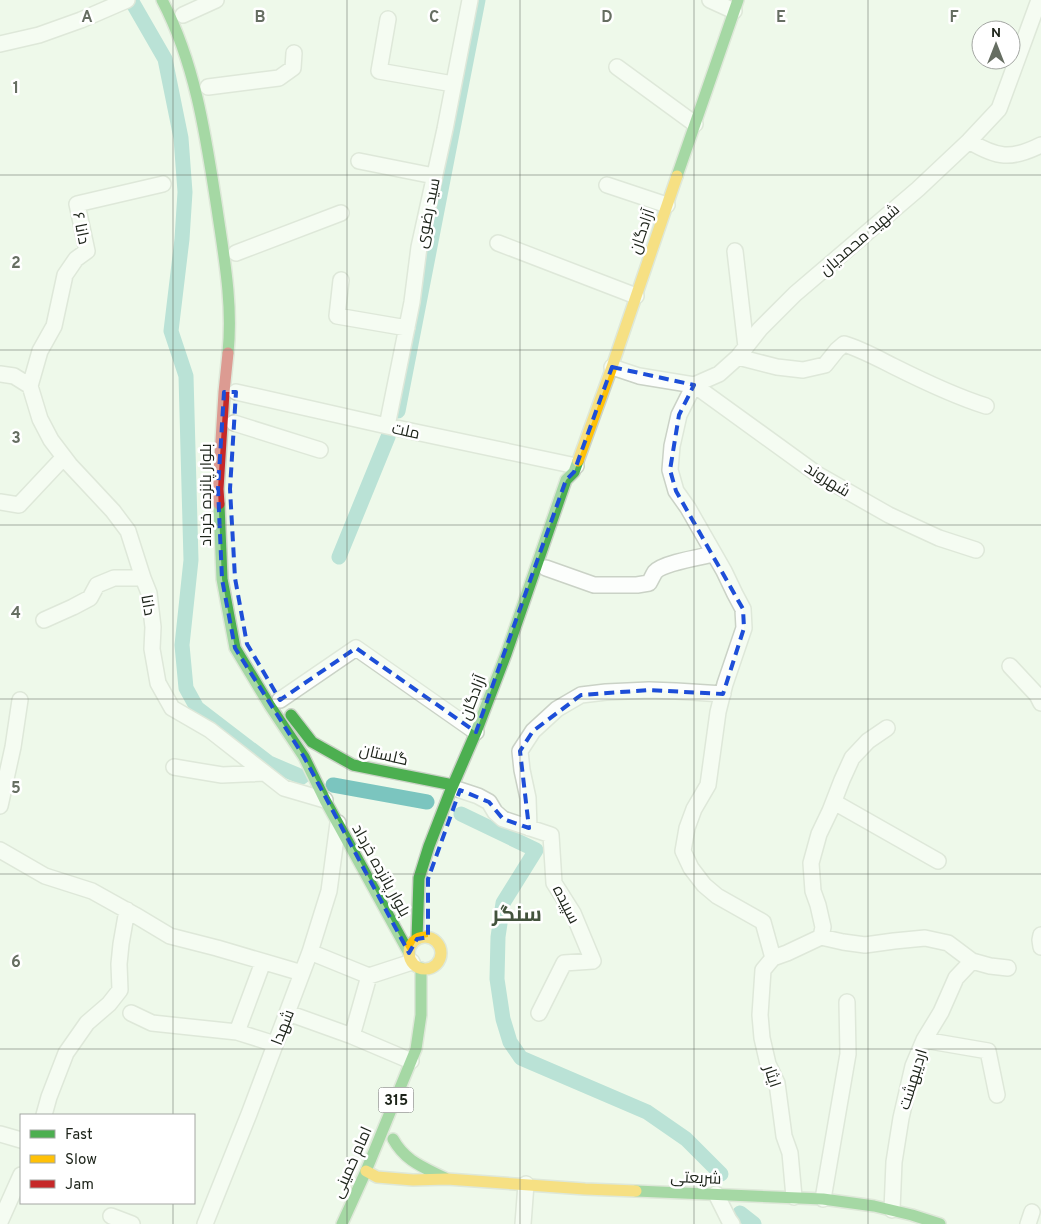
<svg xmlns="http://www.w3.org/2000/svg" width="1041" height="1224" viewBox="0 0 1041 1224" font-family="Overpass,Cairo,sans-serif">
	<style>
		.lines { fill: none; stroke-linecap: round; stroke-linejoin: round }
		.canal { stroke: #7bc5bf; stroke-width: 15 }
		.street-casing { stroke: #cad2c6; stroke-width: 18 }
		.fast-casing { stroke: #cad2c6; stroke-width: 14 }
		.slow-casing { stroke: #cad2c6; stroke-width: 14 }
		.jam-casing { stroke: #cad2c6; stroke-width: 14 }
		.street { stroke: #fcfefc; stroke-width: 15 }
		.fast { stroke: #4caf50; stroke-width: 11 }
		.slow { stroke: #ffc107; stroke-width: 11 }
		.jam { stroke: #c62828; stroke-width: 11 }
		.marked { fill: none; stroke: #1d4ed8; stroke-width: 4; stroke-dasharray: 10 6; stroke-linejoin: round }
		.grid { fill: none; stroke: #666e62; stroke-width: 1; stroke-opacity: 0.55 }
		.labels { text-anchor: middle; stroke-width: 5; stroke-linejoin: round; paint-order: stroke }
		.shield { fill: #fff; stroke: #60655e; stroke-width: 1 }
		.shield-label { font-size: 15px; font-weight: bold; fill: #1c2319 }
		.street-label { font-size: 16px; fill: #1c2319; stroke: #fff }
		.district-label { font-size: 21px; font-weight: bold; fill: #43533d; stroke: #fff }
		.grid-label { font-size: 16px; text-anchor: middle; font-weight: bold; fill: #666e62; stroke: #fff; stroke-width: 5; stroke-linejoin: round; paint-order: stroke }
	</style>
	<rect width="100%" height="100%" fill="#eef9ea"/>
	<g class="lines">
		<!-- canal -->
		<path class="canal" d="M131 0 165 59 181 138 185 192 182 239 171 331 186 376 191 560 182 645 186 688 197 708 269 763 302 777
			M398 411 478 0
			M339 557 388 437
			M333 785 427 802
			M461 814 536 850 503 903 498 937 497 979 503 1019 510 1042 521 1058 647 1112 686 1139 721 1174
			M740 1213 754 1224"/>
		<!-- street casing -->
		<g class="street-casing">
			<path id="street" d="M710 0 734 11
				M183 15 216 0
				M388 19 379 71 453 84
				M0 44 39 35 81 20 127 0
				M617 67 695 124
				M208 87 279 78 293 68 294 53
				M969 141C997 158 1011 160 1041 145
				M359 161 434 176
				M607 185 667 205
				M498 243 636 296
				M735 251 746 347
				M236 253 341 213
				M341 280 337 316 407 328
				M738 357 777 367 803 370 825 365 837 350 844 344C861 349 877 358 893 366 923 381 954 396 986 406
				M612 367 639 376 694 385 719 374 738 357 760 329 795 294 918 189 969 141 999 109 1039 0
				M0 374 14 376 30 386 40 419 51 440 70 465 113 511 128 531 143 578 149 593 153 627 152 649 158 683 172 708 210 730 284 788 325 800
				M30 386 40 351 54 326 65 275 76 259 87 251 77 204 163 184
				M236 392 387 426 576 466
				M234 423 320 450
				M387 426 412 302 419 247 445 129 470 0
				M0 502 19 505 64 457
				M546 568 594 585H637L649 583C651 580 653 575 655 572 663 563 701 557 714 554
				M44 620 73 607 90 598 97 585 114 578H143
				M1010 666 1037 695 1041 703
				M280 700 356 648 476 732
				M174 767 222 775 265 773
				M460 790 478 796 489 802 495 812 503 819 551 835 554 883 573 913 593 961 564 963 539 1013
				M834 802 938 861
				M0 806 13 747 20 700
				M529 828 528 798 522 770 520 751 533 731 557 709 581 695 606 692 649 690 676 691 723 694
				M0 850 45 876 92 891 135 915 170 936 217 948 302 973
				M1041 935 1040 940 1041 947
				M821 937 843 942 865 945 894 941 925 938 948 943 972 961 990 966 1008 968
				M310 952 369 976
				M773 958 763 922 717 896 704 885 691 868 683 851 687 828 694 809 708 785 718 712 725 684 744 628 743 609 735 594 724 571 688 508 676 491 670 470 672 446 679 415 694 385 817 474 889 515 939 538 976 550
				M773 958 787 953 821 937 823 927 818 905 813 891 811 863 819 834 830 811 842 780 852 758 868 741 887 728
				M773 958 763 970 760 1015 762 1038 768 1064 777 1083 784 1136 790 1153 794 1197
				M131 1013 152 1023 237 1032 275 1044
				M288 1013 352 1036 411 1061
				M237 1032 263 962
				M352 1036 369 976 412 962
				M924 1040 988 1051 997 1095
				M44 1115 49 1097 66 1053 87 1023 109 1004 120 990 119 964 121 944 127 910
				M0 1134 21 1140
				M716 1194 729 1220 732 1224
				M823 1199 848 1054 847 1002
				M892 1210 894 1162 901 1118 913 1066 924 1040 941 1012 956 978 972 961
				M111 1216 132 1224
				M0 1222 21 1175
				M205 1224 249 1114 310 952 329 891 338 823
				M523 1224 526 1184
				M1028 1224 1032 1212"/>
		</g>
		<!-- fast casing -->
		<g class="fast-casing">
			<path id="fast" d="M162 0C196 65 206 138 217 209 224 257 233 304 228 353
				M677 176 738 0
				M219 504 222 579 235 648 270 706 304 757 325 800 409 953
				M291 715 312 742 353 765 453 785
				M417 939 419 878 429 846 450 792 476 732 506 654 566 480 574 472 578 461
				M393 1139C405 1161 423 1167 445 1178
				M636 1191 823 1199 874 1206 912 1215 940 1224
				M342 1224 366 1171 416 1049 421 1015V968"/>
		</g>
		<!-- slow casing -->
		<g class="slow-casing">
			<path id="slow" d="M578 461 612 367 677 176
				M409 953a16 16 0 1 1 32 0a16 16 0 1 1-32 0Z
				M366 1171 377 1177 413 1180 447 1179 585 1189 636 1191"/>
		</g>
		<!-- jam casing -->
		<g class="jam-casing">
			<path id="jam" d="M219 504 218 489 224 392 228 353"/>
		</g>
		<!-- street -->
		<use href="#street" class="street"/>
		<!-- fast -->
		<use href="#fast" class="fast"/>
		<!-- slow -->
		<use href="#slow" class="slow"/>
		<!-- jam -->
		<use href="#jam" class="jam"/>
	</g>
	<!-- marked area -->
	<path d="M0 0H1041V1224H0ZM612 367 694 385 679 415 670 470 676 491 743 609 744 628 723 694 649 690 581 695 533 731 520 751 529 828 503 819 489 802 460 790 428 879V937L417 939 409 953 304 757 235 648 222 579 218 489 224 392H236L230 489 235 578 247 644 280 700 356 648 476 732 566 480 574 472Z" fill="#eef9ea" fill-opacity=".55" fill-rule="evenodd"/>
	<path class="marked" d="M612 367 694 385 679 415 670 470 676 491 743 609 744 628 723 694 649 690 581 695 533 731 520 751 529 828 503 819 489 802 460 790 428 879V937L417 939 409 953 304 757 235 648 222 579 218 489 224 392H236L230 489 235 578 247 644 280 700 356 648 476 732 566 480 574 472Z"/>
	<!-- grid -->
	<path class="grid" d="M173 0V1115M347 0V1224M520 0V1224M694 0V1224M868 0V1224M0 175H1041M0 350H1041M0 525H1041M0 699H1041M0 874H1041M0 1049H1041M173 1203V1224"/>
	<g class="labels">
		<!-- shield labels -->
		<rect class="shield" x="378.5" y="1087.5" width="35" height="25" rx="4"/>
		<g class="shield-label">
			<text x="396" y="1105">315</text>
		</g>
		<!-- street labels -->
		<g class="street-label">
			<text transform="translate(427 213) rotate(-79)" y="6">سید رضوی</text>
			<text transform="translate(82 228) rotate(79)" y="6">دانا ۶</text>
			<text transform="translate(641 231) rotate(-71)" y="6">آزادگان</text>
			<text transform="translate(859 239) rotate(-41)" y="6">شهید محمدیان</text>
			<text transform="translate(406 430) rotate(12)" y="6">ملت</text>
			<text transform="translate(828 479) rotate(32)" y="6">شهروند</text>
			<text transform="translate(205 495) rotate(-90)" y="6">بلوار پانزده خرداد</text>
			<text transform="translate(149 605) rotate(80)" y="6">دانا</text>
			<text transform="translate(472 697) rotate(-69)" y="6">آزادگان</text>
			<text transform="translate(384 754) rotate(13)" y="6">گلستان</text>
			<text transform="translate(382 870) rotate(61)" y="6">بلوار پانزده خرداد</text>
			<text transform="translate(567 904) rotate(63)" y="6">سپیده</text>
			<text transform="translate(282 1027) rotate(-69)" y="6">شهدا</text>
			<text transform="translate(773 1076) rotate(72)" y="6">ایثار</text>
			<text transform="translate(912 1079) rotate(-73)" y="6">اردیبهشت</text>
			<text transform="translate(351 1162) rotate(-66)" y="6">امام خمینی</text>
			<text transform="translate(696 1177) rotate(2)" y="6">شریعتی</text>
		</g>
		<!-- district labels -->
		<g class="district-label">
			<text x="517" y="921">سنگر</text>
		</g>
	</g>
	<g class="grid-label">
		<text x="87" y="22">A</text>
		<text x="260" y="22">B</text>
		<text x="434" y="22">C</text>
		<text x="607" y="22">D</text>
		<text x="781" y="22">E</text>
		<text x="954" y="22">F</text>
		<text x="16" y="93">1</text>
		<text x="16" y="268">2</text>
		<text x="16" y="443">3</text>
		<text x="16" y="618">4</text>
		<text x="16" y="793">5</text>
		<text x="16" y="967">6</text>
	</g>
	<!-- legend -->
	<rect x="20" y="1114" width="175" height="90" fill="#ffffff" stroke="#a4a7a3"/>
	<rect x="30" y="1130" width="25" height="8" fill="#4caf50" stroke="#a4a7a3"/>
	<text x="65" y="1139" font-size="15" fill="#1c2319">Fast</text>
	<rect x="30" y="1155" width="25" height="8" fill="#ffc107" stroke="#a4a7a3"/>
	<text x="65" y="1164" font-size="15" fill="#1c2319">Slow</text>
	<rect x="30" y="1180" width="25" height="8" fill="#c62828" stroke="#a4a7a3"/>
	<text x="65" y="1189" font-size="15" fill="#1c2319">Jam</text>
	<!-- north arrow -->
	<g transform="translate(996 45)"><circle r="24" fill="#ffffff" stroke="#a4a7a3"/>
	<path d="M0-4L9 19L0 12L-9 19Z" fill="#666e62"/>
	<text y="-8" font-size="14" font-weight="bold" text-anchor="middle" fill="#1c2319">N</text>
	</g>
</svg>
